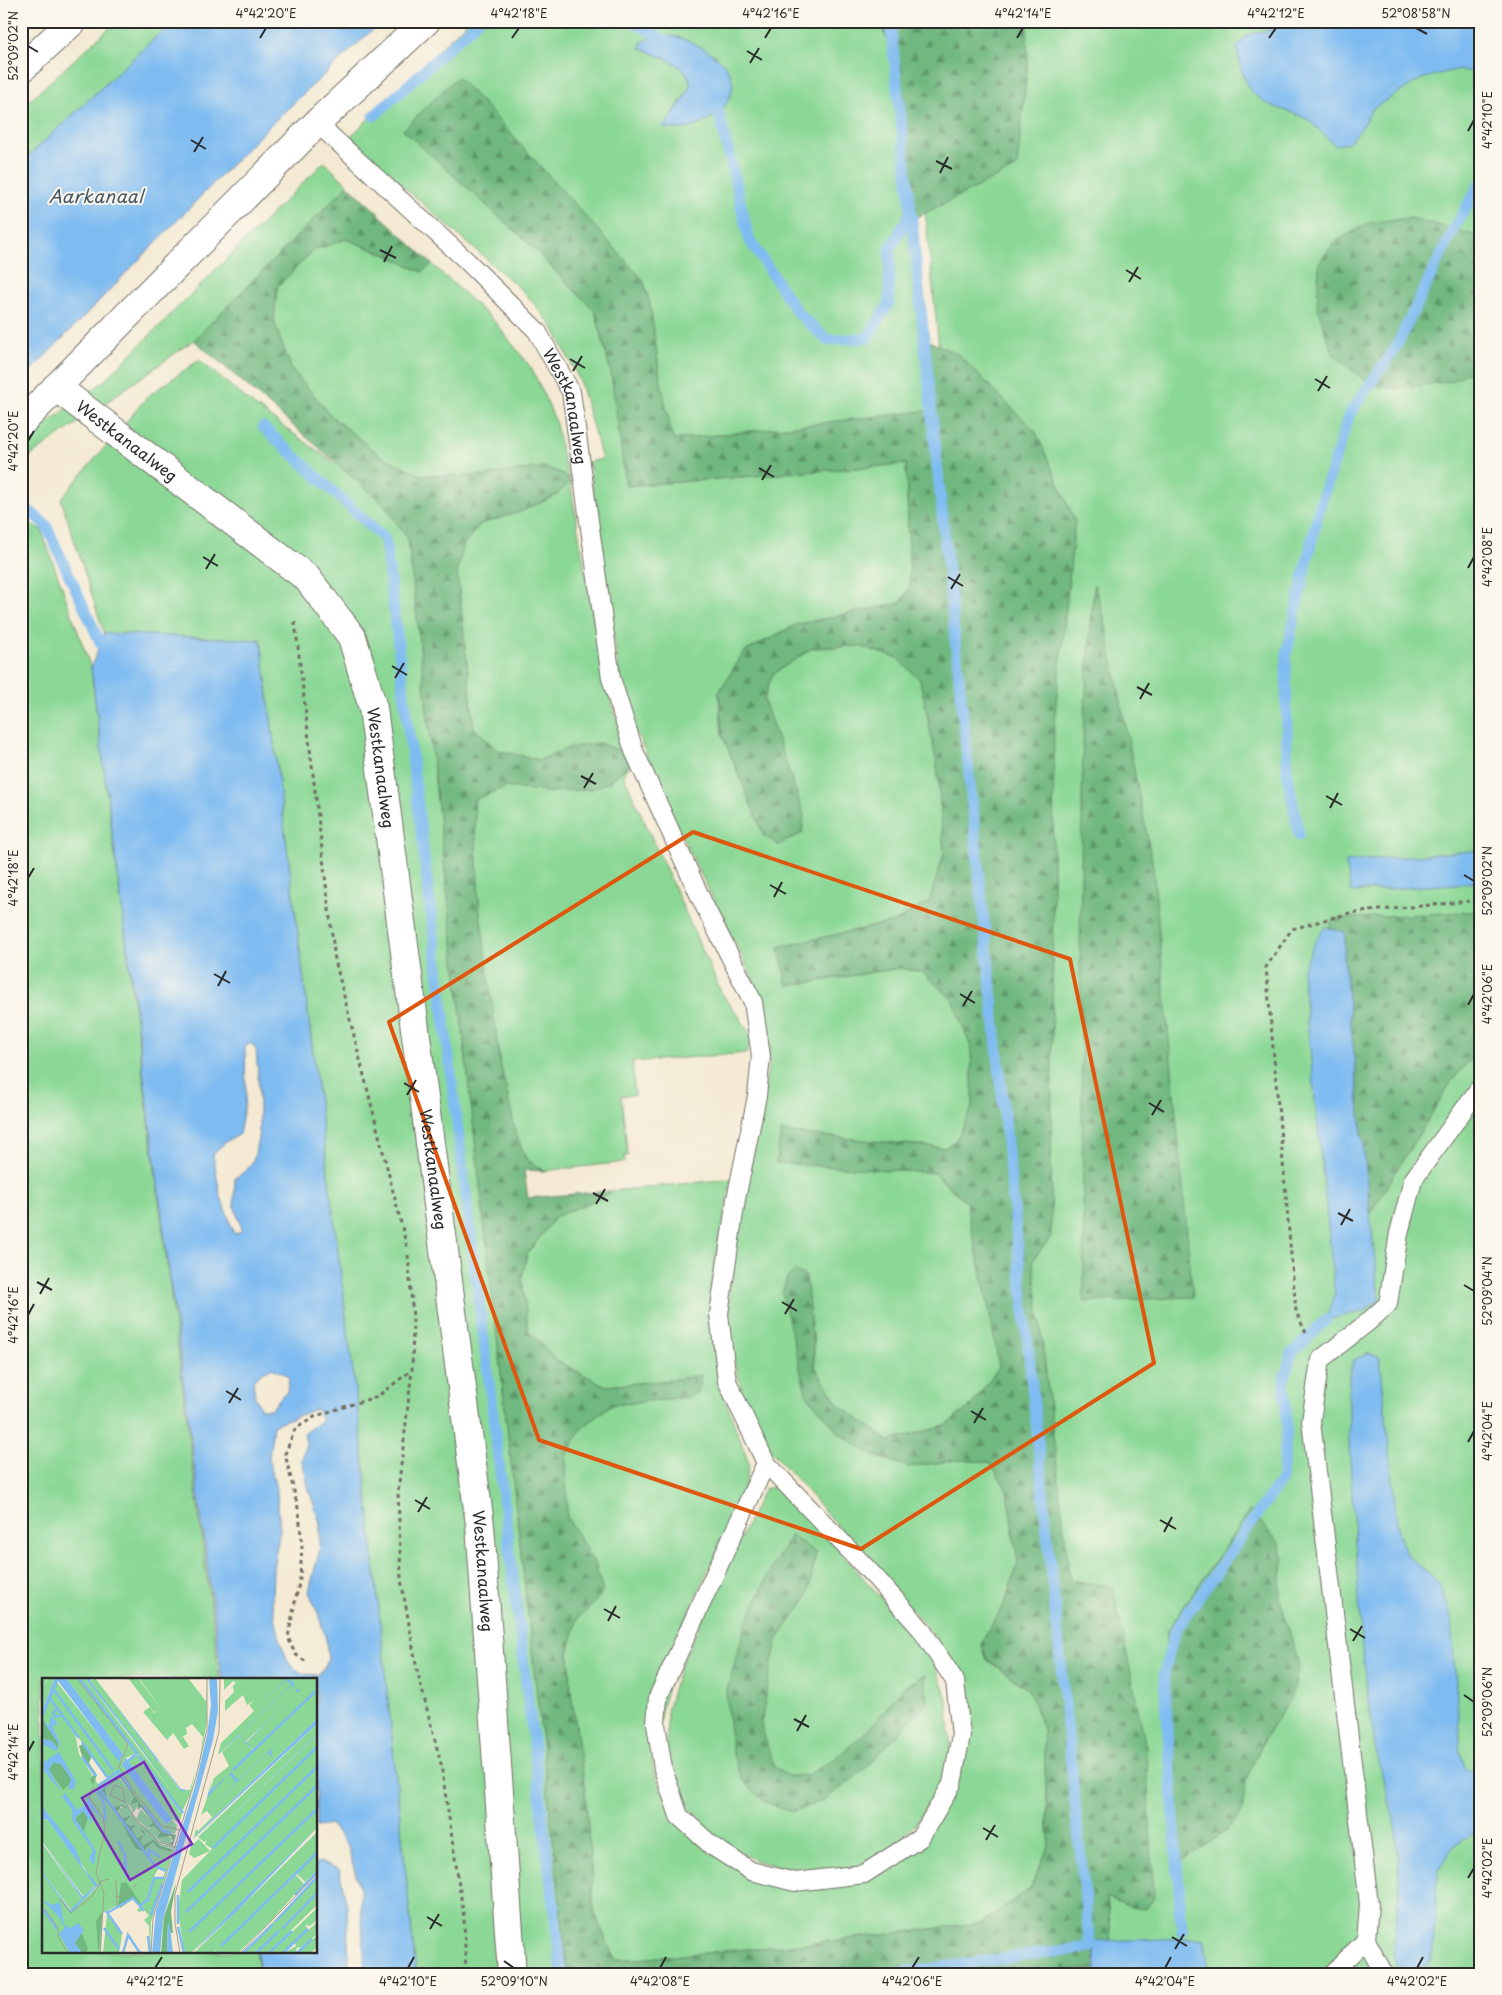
<svg xmlns="http://www.w3.org/2000/svg" width="1502" height="1995" viewBox="0 0 1502 1995" font-family="'Playpen Sans',sans-serif">
	<style>
		.grass { fill: #8bd896; stroke: #5b8260; fill-rule: evenodd }
		.forest { fill: url(#forest-firs); stroke: #4e7255 }
		.water { fill: #7ebbf1; stroke: #54738e; fill-rule: evenodd }
		.lines { fill: none; stroke-linecap: round; stroke-linejoin: round }
		.stream { stroke: #7ebbf1; stroke-width: 11 }
		.lane-casing { stroke: #716e66; stroke-width: 20 }
		.street-casing { stroke: #716e66; stroke-width: 30 }
		.secondary-casing { stroke: #716e66; stroke-width: 30 }
		.path { stroke: #716e66; stroke-width: 3; stroke-dasharray: 4 4; stroke-linecap: butt }
		.lane { stroke: #fff; stroke-width: 18 }
		.street { stroke: #fff; stroke-width: 28 }
		.secondary { stroke: #fff; stroke-width: 28 }
		.marked { fill: none; stroke: #df570e; stroke-width: 4; stroke-linejoin: round }
		.ticks { fill: none; stroke: #2b2b2b; stroke-width: 2 }
		.labels { text-anchor: middle; stroke-width: 4; stroke-linejoin: round; paint-order: stroke }
		.street-label { font-size: 16px; fill: #2b2b2b; stroke: #fbf7ec }
		.water-label { font-size: 18px; font-style: italic; fill: #445666; stroke: #fbf7ec }
		.inset-river { fill: none; stroke: #7ebbf1; stroke-width: 2.5 }
		.inset-road { fill: none; stroke: #a49e90; stroke-width: 1 }
		.view { fill: #7b2cbf; fill-opacity: 0.15; stroke: #7b2cbf; stroke-width: 2.5 }
		.inset-edge { fill: none; stroke: #2b2b2b; stroke-width: 2.5 }
		.neatline { fill: none; stroke: #2b2b2b; stroke-width: 2 }
		.ticks-label { font-size: 12px; text-anchor: middle; fill: #2b2b2b }
	</style>
	<defs>
		<pattern id="forest-firs" width="22" height="20" patternUnits="userSpaceOnUse" patternTransform="scale(1.25)"><rect width="22" height="20" fill="#70b87f"/><path d="M5 1l3.5 6h-7zM16 11l3.5 6h-7z" fill="#5c9668"/></pattern>
	</defs>
	<rect width="100%" height="100%" fill="#fbf7ec"/>
	<filter id="ink" filterUnits="userSpaceOnUse"><feTurbulence type="fractalNoise" baseFrequency=".02" numOctaves="2"/><feDisplacementMap in="SourceGraphic" scale="10" xChannelSelector="R" yChannelSelector="G"/><feConvolveMatrix kernelMatrix="1 2 1 2 8 2 1 2 1" color-interpolation-filters="sRGB"/></filter>
	<filter id="wash" filterUnits="userSpaceOnUse"><feTurbulence type="fractalNoise" baseFrequency=".0096" numOctaves="4" result="noise"/><feDisplacementMap in="SourceGraphic" scale="20" xChannelSelector="R" yChannelSelector="G"/><feGaussianBlur stdDeviation="1.12" result="paint"/><feColorMatrix in="noise" values="0 0 0 0 0 0 0 0 0 0 0 0 0 0 0 0 0 1.4 0 .05"/><feComposite in="paint" operator="in"/></filter>
	<g filter="url(#wash)">
		<rect width="100%" height="100%" fill="#f4ead3"/>
		<!-- grass -->
		<path class="grass" d="M117 21H173L21 163V108Z
			M468 21H878L891 47 898 84 935 410 672 440 660 377 650 304 643 280 537 164 523 238 595 311 611 373 627 486 906 464 910 588 900 603 797 624 744 652 719 692 722 734 764 836 804 815 763 700 772 675 812 648 859 646 897 658 920 679 937 764 944 854 929 902 894 922 779 947 787 986 900 968 922 972 952 999 971 1047 973 1105 957 1139 945 1148 781 1132 776 1162 934 1173 966 1202 987 1299 1000 1367 971 1406 945 1426 889 1441 838 1404 815 1367 813 1333 806 1393 907 1467 956 1460 990 1462 1007 1490 1018 1563 1005 1603 981 1643 987 1660 1029 1690 1043 1729 1049 1845 1030 1889 981 1923 813 1943 649 1958 615 1960 594 1912 585 1789 571 1693 569 1649 578 1617 588 1610 567 1517 566 1456 582 1428 611 1405 688 1397 700 1375 672 1380 606 1386 557 1361 528 1330 522 1277 527 1254 555 1217 609 1194 610 1191 731 1179 710 1292 718 1380 749 1464 746 1481 738 1506 679 1633 652 1753 654 1771 671 1813 708 1852 835 1885 940 1819 965 1702 954 1664 927 1628 884 1578 766 1445 748 1417 729 1339V1275L769 1065V1030L756 985 678 828 636 731 621 687 589 462 602 459 579 379 553 327 525 293 373 160 351 136ZM678 37 715 55 724 64 664 128 690 86 689 78 680 66 640 47 642 42Z
			M906 21H1481V1974H1030L1089 1969 1098 1926Z
			M324 162 348 185 194 340 32 455 21 465V443L104 381Z
			M346 239 387 255 422 272 432 264 495 322 532 369 555 420 564 463 569 478 556 471 542 467 484 476 421 475 381 456 331 416 291 368 274 322 277 287 314 250Z
			M199 360 255 406 340 467 383 503 408 539 568 1974H416L362 1444 261 640 104 633 61 499 148 396Z
			M570 482 590 601 610 698 627 753 571 747 540 760 496 750 474 727 457 572 464 543 480 524 520 512 557 495Z
			M21 519 41 529 91 668 220 1679H44V1951H256L259 1974H27L21 1932Z
			M630 765 624 776 722 994 739 1016 751 1036 747 1053 632 1062 635 1095 621 1096 628 1156H624L625 1162 544 1171 526 1159 516 1134 500 1062 479 906 474 800 505 787 549 792 609 782Z
			M773 1487 783 1489 800 1506 932 1656 948 1702 951 1756 936 1792 916 1823 893 1847 859 1866 822 1871 785 1868 757 1861 730 1847 711 1833 676 1792 666 1752 667 1711 679 1669 760 1497 765 1489Z"/>
		<!-- forest -->
		<path class="forest" d="M878 21H1027L1028 61 1017 167 913 219 898 84 891 47Z
			M457 77 485 105 643 280 650 304 660 377 673 440 934 410 927 340 959 355 1036 432 1075 521 1054 725 1051 1237 1033 1260 1070 1580 1113 1587 1146 1747 1154 1898 1146 1909 1130 1907 1107 1897 1112 1941 1093 1942 1096 1968 1030 1974H568L408 539 383 503 194 340 348 185 432 264 422 272 387 255 346 239 314 250 277 287 274 322 291 368 331 416 381 456 421 475 484 476 542 467 556 471 569 478 570 482 557 495 520 512 480 524 464 544 457 572 474 727 497 750 540 760 571 747 599 743 627 753 630 765 609 782 592 789 549 792 505 787 474 800 479 906 500 1062 516 1134 526 1159 544 1171 524 1170 528 1198 610 1191 609 1194 555 1217 527 1254 522 1277 528 1330 557 1361 606 1386 672 1380 701 1375 699 1391 688 1397 611 1405 582 1428 566 1456 567 1517 596 1566 603 1592 588 1610 578 1617 569 1649 571 1693 585 1789 594 1912 615 1960 649 1958 813 1943 981 1923 1030 1889 1049 1845 1043 1729 1029 1690 987 1659 981 1643 1005 1603 1018 1563 1007 1490 990 1462 956 1460 908 1467 874 1456 839 1433 806 1394 782 1293 787 1278 795 1270 806 1276 815 1367 838 1404 889 1441 945 1426 971 1406 999 1367 987 1299 966 1202 934 1173 776 1163 781 1132 945 1148 957 1139 973 1105 971 1047 952 999 922 972 900 968 787 986 779 947 894 922 929 902 944 854 937 764 920 680 897 658 859 646 812 648 772 675 764 700 804 815 802 833 779 845 764 836 722 734 719 692 744 652 798 624 901 603 910 588 906 464 626 486 611 373 595 311 523 238 403 130Z
			M1411 218 1481 237V364L1453 381 1390 389 1367 382 1334 355 1327 338 1317 305 1319 263 1334 242 1371 222Z
			M1094 584 1104 616 1153 866 1193 1297 1084 1302 1080 943 1083 732Z
			M1481 911V1047L1451 1082 1370 1214 1344 957 1345 933 1329 927 1333 919Z
			M1250 1510 1278 1541 1284 1558 1280 1583V1598L1299 1665 1293 1694 1264 1740 1246 1780 1242 1813 1225 1832 1177 1864 1163 1680 1167 1631Z
			M791 1535 816 1553 808 1596 777 1640 769 1676 761 1725 774 1767 788 1776 807 1775 836 1758 868 1730 904 1687 925 1675 928 1702 862 1772 823 1801 791 1812 765 1802 743 1781 732 1752 726 1693 745 1626 768 1575Z"/>
		<!-- water -->
		<path class="water" d="M173 21H382L269 126 21 381V163Z
			M1284 21H1481V74L1478 72 1454 70 1421 79 1372 109 1361 129 1348 143 1335 145C1326 138 1313 121 1303 117 1293 112 1281 110 1270 105 1246 94 1240 70 1237 47L1248 34 1274 29Z
			M658 35C664 36 671 36 677 37 693 41 723 57 730 73 742 100 710 124 686 129 679 130 671 128 663 128 669 120 689 93 690 85 693 65 653 54 640 48L642 42Z
			M104 633 261 640 362 1444 416 1974H358L365 1970 360 1889 348 1847 331 1825 316 1827V1679H222L91 668ZM251 1043 256 1049 259 1090V1132L254 1159 247 1170 235 1178 234 1205 242 1229 240 1232 234 1234 220 1194 213 1155 225 1142 239 1135 246 1095 245 1047ZM272 1368 289 1376 287 1392 279 1399 272 1409H261L255 1397 253 1380 262 1372ZM316 1409 322 1420 304 1433 306 1443 302 1460 309 1490 320 1523V1548L309 1592 318 1613 326 1639 328 1658 325 1667 318 1675 304 1674 294 1668 287 1659 280 1640 272 1602 273 1567 280 1530 277 1494 269 1458 273 1425Z
			M1481 850V882L1351 892 1346 862Z
			M1325 927 1345 932 1344 957 1379 1300 1365 1311 1326 1320 1335 1295 1302 971 1316 940Z
			M1368 1353 1380 1358 1398 1532 1406 1554 1440 1584 1451 1617 1461 1755 1465 1767 1475 1773 1481 1767V1828L1453 1847 1438 1871 1433 1952 1428 1964 1411 1973 1395 1966 1393 1951 1398 1900 1399 1860 1394 1819 1375 1747 1362 1647 1349 1445V1374L1354 1360Z
			M322 1862 339 1869 347 1906 349 1967 351 1973 354 1974H260L257 1951H316V1863Z
			M1204 1938 1210 1974H1097L1093 1941Z"/>
		<g class="lines">
			<!-- stream -->
			<path class="stream" d="M633 21 670 44
				M715 97 749 239 797 312 827 340 867 338 889 304 890 249 911 212
				M374 116 478 21
				M263 427 385 539 562 1974
				M21 504 46 525 106 655
				M1299 835 1287 772 1286 655 1319 509 1350 413 1396 347 1454 228 1481 182
				M1182 1932 1164 1673 1175 1631 1282 1479 1287 1428 1284 1379 1292 1353 1326 1320
				M889 1974 1090 1947 911 212 890 21"/>
		</g>
	</g>
	<g filter="url(#ink)">
		<g class="lines">
			<!-- lane casing -->
			<g class="lane-casing">
				<g id="lane">
					<path id="s1" d="M317 123 467 261 537 331 571 392 611 678 634 751 703 903 753 1002 761 1056 757 1096 736 1199 719 1314 727 1381 766 1463"/>
					<path d="M766 1463 875 1577 921 1629 955 1681 961 1735 952 1784 920 1838 864 1874 795 1882 751 1871 712 1846 679 1816 663 1769 656 1724 658 1697Z"/>
					<path d="M1366 1940 1384 1974"/>
					<path d="M1332 1974 1366 1940 1369 1904 1311 1421 1320 1360 1368 1322 1388 1304 1399 1233 1413 1180 1481 1086"/>
				</g>
			</g>
			<!-- street casing -->
			<g class="street-casing">
				<g id="street">
					<path id="s2" d="M56 387 307 578 352 637 373 708 480 1525 512 1974"/>
					<path d="M21 423 317 123 426 21"/>
				</g>
			</g>
			<!-- secondary casing -->
			<g class="secondary-casing">
				<path id="secondary" d="M21 69 73 21"/>
			</g>
			<!-- path -->
			<path class="path" d="M295 622 335 960 407 1247
				M408 1255 413 1318 412 1370 398 1492 401 1579 417 1670 441 1764 464 1918 466 1974
				M1306 1333 1296 1312 1266 967 1292 929 1350 913 1481 900
				M305 1661 295 1654 288 1637 300 1578 302 1546 299 1512 285 1454 295 1429 316 1416 378 1396 412 1370"/>
			<!-- lane -->
			<use href="#lane" class="lane"/>
			<!-- street -->
			<use href="#street" class="street"/>
			<!-- secondary -->
			<use href="#secondary" class="secondary"/>
		</g>
	</g>
	<!-- marked area -->
	<path class="marked" d="M693 832 1070 959 1154 1363 861 1549 539 1440 389 1022Z"/>
	<!-- ticks -->
	<path class="ticks" d="M1416 28 1427 34M260 38 266 28M512 38 519 28M765 38 771 28M1017 38 1023 28M1269 38 1276 28M28 46 38 52M747 51 762 60M750 63 759 48M1468 131 1474 120M191 140 206 149M194 152 203 137M936 161 952 169M940 173 948 157M380 250 396 258M384 262 392 246M1126 270 1141 279M1129 282 1138 267M570 359 585 368M573 371 582 356M1315 379 1330 388M1318 391 1327 376M28 441 34 431M759 468 774 477M762 480 771 465M203 557 218 566M1468 568 1474 557M206 569 215 554M948 577 963 586M951 589 960 574M392 666 407 675M395 678 404 663M1137 687 1152 695M1140 699 1149 683M581 776 596 784M584 788 593 773M1326 796 1342 805M1330 808 1338 793M1464 875 1474 881M28 878 34 868M770 885 786 894M774 897 782 882M214 974 230 983M218 986 226 971M960 994 975 1003M1468 1005 1474 994M963 1006 972 991M404 1083 419 1092M407 1095 416 1080M1149 1103 1164 1112M1152 1115 1161 1100M593 1193 608 1201M596 1204 605 1189M1338 1213 1353 1221M1341 1225 1350 1209M37 1282 52 1290M1464 1285 1474 1291M40 1294 49 1278M782 1302 797 1311M785 1314 794 1299M28 1315 34 1304M226 1391 241 1400M229 1403 238 1388M971 1411 986 1420M974 1423 983 1408M1468 1442 1474 1431M415 1500 430 1509M418 1512 427 1497M1160 1520 1176 1529M1164 1532 1172 1517M604 1609 620 1618M608 1621 616 1606M1350 1629 1365 1638M1353 1641 1362 1626M1464 1695 1474 1702M794 1719 809 1727M797 1731 806 1715M28 1752 34 1741M983 1828 998 1837M986 1840 995 1825M1468 1878 1474 1868M427 1917 442 1926M430 1929 439 1914M1172 1937 1187 1946M1175 1949 1184 1934M504 1961 514 1968M155 1968 162 1957M408 1968 414 1957M660 1968 666 1957M912 1968 919 1957M1165 1968 1171 1957M1417 1968 1423 1957"/>
	<g class="labels">
		<!-- street labels -->
		<g class="street-label">
			<text dy="6" stroke="none"><textPath href="#s1" startOffset="385">Westkanaalweg</textPath></text>
			<text dy="6" stroke="none"><textPath href="#s2" startOffset="89">Westkanaalweg</textPath></text>
			<text dy="6" stroke="none"><textPath href="#s2" startOffset="524">Westkanaalweg</textPath></text>
			<text dy="6" stroke="none"><textPath href="#s2" startOffset="929">Westkanaalweg</textPath></text>
			<text dy="6" stroke="none"><textPath href="#s2" startOffset="1334">Westkanaalweg</textPath></text>
		</g>
		<!-- water labels -->
		<g class="water-label">
			<text x="96" y="203">Aarkanaal</text>
		</g>
	</g>
	<!-- overview -->
	<g transform="translate(42 1678)">
		<rect width="275" height="275" fill="#f4ead3"/>
		<path d="M0 0H5L3 8 6 0H13L0 33ZM24 0H37L94 75 84 80 80 87 124 146 130 142 135 147 133 156 120 154 78 97 58 111 101 172 111 164 117 170 129 174 130 170 118 168 112 161 101 169 98 163 103 157 97 152 102 157 95 160 90 151 95 146 88 148 83 144 90 137 81 140 76 131 83 128 72 129 62 115 63 110 77 100 92 119 88 126 94 123 98 126 91 135 89 130 84 124 95 144 106 151 113 147 118 155 116 160 123 157 131 161 126 166 119 164 111 156 119 166 132 169 109 244 108 275 107 248 102 242 107 238 102 232 97 234 95 232 106 221 112 201 121 200 123 193 110 185 117 190 111 200 105 221 98 226 91 219 61 235 59 275H0V194L29 234 55 209 0 128V40L14 3 77 83 81 76ZM33 55 66 100 56 106 37 76ZM38 0H43L134 119 48 3 53 0 138 112H148L154 90 148 117 140 134ZM86 0H96L122 35 97 0H146L164 23V0L165 43 157 87 161 59 150 46 144 50 145 56 137 61 141 59 147 68 142 71 116 32 112 34ZM182 0H275V11L211 72 204 65 229 40 203 64 211 73 197 86 275 13V41L152 159 154 151 156 153 170 139 165 133 159 137 172 100 187 88 180 74 197 58 199 60 197 57 176 77 179 65 212 33 207 27 213 22 205 27 201 17 183 33V23L192 14 191 9 188 11 194 5 191 3 182 12ZM275 46V56L166 161 275 57V68L218 124 275 69V130L154 247 275 131V150L149 275H142L136 233 140 202 170 171 163 166 165 162 162 164 156 159ZM94 76 140 136 137 145 130 141 86 83ZM99 131 111 144 105 150 94 141ZM5 141 53 207 42 219 0 163V142ZM275 154V174L179 268 254 197 262 206 226 246 196 275H172L177 269 171 275H152ZM145 160 122 239 118 275 121 241ZM0 165 40 221 29 232 0 193ZM275 176V193L263 204 254 195ZM275 199V214L239 251 275 216V227L226 275H201ZM275 230V242L268 248 263 247 266 251 240 275H228ZM65 236 80 257 77 275H61ZM275 244V256L258 270 255 269 254 275H242L254 268 253 265ZM275 257V269L269 275H256Z" fill="#8bd896" fill-rule="evenodd"/>
		<path d="M1 41 16 63V71L0 59ZM41 66 50 78 47 85 55 97 51 107 48 101 52 97 41 82 37 68ZM11 85 19 86 29 101V105L21 112 7 92ZM78 97 120 154 134 157 131 167 126 166 131 163 129 158 115 160 118 155 113 148 105 150 111 144 99 129 96 132V124L88 126 92 119 78 100 63 110 65 120 72 129 81 127 86 131 79 128 76 133 81 140 90 137 83 144 88 148 95 146 90 151 95 160 102 157 97 150 102 153 103 157 98 163 101 168 112 161 118 168 130 171 129 174 116 170 111 164 102 172 103 174 93 170 77 139 57 115V111ZM41 133 46 140 42 153 33 141ZM84 204 99 226 97 228 91 221 78 230 76 227 79 205ZM134 205 129 234 131 255H129L126 244 125 275H119L122 239ZM60 234 57 272H56L54 243ZM39 253 46 271 44 275H40L33 265Z" fill="#70b87f"/>
		<path d="M108 29 112 35 116 32 132 54 125 62 101 34Z" fill="#8bd896"/>
		<path d="M157 161 168 173 152 180 147 176 149 168Z" fill="#8bd896"/>
		<path d="M13 0H24L81 76 77 84 16 3 0 42V33ZM43 0H50L48 3 136 118ZM53 0 139 111 145 112 139 113 116 82 113 84 114 81ZM167 0H175L176 33 171 62 121 241 118 275H110L114 233 153 108 165 57 169 28ZM245 0 252 5V10L249 7 197 57 204 64 255 15 253 11 258 12 205 64 211 72 197 58 178 75 246 9 249 6 244 2 213 31ZM272 30 229 71 230 79 225 75 165 133 194 104 187 96 165 120 170 99 167 114 189 94 196 102ZM9 37 16 46 10 48 19 67 14 73 2 67 0 61 10 63 16 70 18 68 1 43 7 48ZM275 41V46L151 161 152 159ZM275 56V57L166 161ZM17 74 34 103 32 111H26L29 101 19 86 11 85 7 92 20 114 2 93V84ZM84 80 130 141V142L124 146 100 115 80 87ZM23 115 35 132 45 126V118L61 142 47 128 50 146 41 133 33 140 54 173 52 187 47 181 51 172 30 142V131L20 119ZM0 128 33 170 41 190 56 207 30 234H28L0 195V193L28 232 40 221 0 163 41 219 53 208 5 141 0 142ZM275 150 195 233 150 275 202 221ZM0 222 11 227 18 224 22 247 29 250 36 245 42 252 33 265 40 275H28L17 256 23 250 17 239ZM126 243 128 249 131 275H125Z" fill="#7ebbf1"/>
		<path class="inset-river" d="M37 0 95 75 86 83M12 12 71 92M7 19 37 60M14 31 11 35 14 39 20 37M40 64 68 103M96 77 141 135M40 79 54 98M191 92 275 12M56 108 76 93 78 96M89 111 78 96 58 112 113 188 124 193M55 114 62 125 63 143M102 128 121 153 129 155M76 163 83 177 84 198M171 170 275 69M107 179V172L118 179M146 214 275 89M253 217 275 194M98 228 106 221 112 200H122M1 231 15 251M64 233 80 256M144 234 275 108M65 235 91 220 102 233M109 237 120 206M233 244 275 199M136 246V217M136 249 142 275M62 250 77 271M240 251 275 215M147 254 275 131M106 258 108 275M179 268 275 175M81 275 86 257 98 275M201 275 231 246M214 275 237 253M227 275 250 253M241 275 266 251M255 275 270 261"/>
		<path class="inset-road" d="M37 3 86 66 77 89 93 115 120 148 138 152M72 107 81 111 83 124 68 117ZM52 108 47 119 61 139 63 151 54 194 62 215 58 275M83 124 95 143 117 164 134 169M74 203 75 228M73 219 81 218 95 206M18 221 29 235 50 218 59 203 67 201M3 231 16 250V259L26 275M109 275 111 240 154 99 165 51V0M138 275 133 245V216L177 54 178 0M198 275 275 196"/>
		<path class="view" d="M102 84 150 166 88 202 40 120Z"/>
		<rect width="275" height="275" class="inset-edge"/>
	</g>
	<!-- margin -->
	<rect width="1502" height="1995" fill="none" stroke="#fbf7ec" stroke-width="55"/>
	<rect x="28" y="28" width="1446" height="1940" class="neatline"/>
	<g class="ticks-label">
		<text x="266" y="18">4°42'20"E</text>
		<text x="519" y="18">4°42'18"E</text>
		<text x="771" y="18">4°42'16"E</text>
		<text x="1023" y="18">4°42'14"E</text>
		<text x="1276" y="18">4°42'12"E</text>
		<text x="1416" y="18">52°08'58"N</text>
		<text transform="translate(14 46) rotate(-90)" y="4">52°09'02"N</text>
		<text transform="translate(1488 120) rotate(-90)" y="4">4°42'10"E</text>
		<text transform="translate(14 441) rotate(-90)" y="4">4°42'20"E</text>
		<text transform="translate(1488 557) rotate(-90)" y="4">4°42'08"E</text>
		<text transform="translate(14 878) rotate(-90)" y="4">4°42'18"E</text>
		<text transform="translate(1488 881) rotate(-90)" y="4">52°09'02"N</text>
		<text transform="translate(1488 994) rotate(-90)" y="4">4°42'06"E</text>
		<text transform="translate(1488 1291) rotate(-90)" y="4">52°09'04"N</text>
		<text transform="translate(14 1315) rotate(-90)" y="4">4°42'16"E</text>
		<text transform="translate(1488 1431) rotate(-90)" y="4">4°42'04"E</text>
		<text transform="translate(1488 1702) rotate(-90)" y="4">52°09'06"N</text>
		<text transform="translate(14 1752) rotate(-90)" y="4">4°42'14"E</text>
		<text transform="translate(1488 1868) rotate(-90)" y="4">4°42'02"E</text>
		<text x="155" y="1986">4°42'12"E</text>
		<text x="408" y="1986">4°42'10"E</text>
		<text x="514" y="1986">52°09'10"N</text>
		<text x="660" y="1986">4°42'08"E</text>
		<text x="912" y="1986">4°42'06"E</text>
		<text x="1165" y="1986">4°42'04"E</text>
		<text x="1417" y="1986">4°42'02"E</text>
	</g>
</svg>
